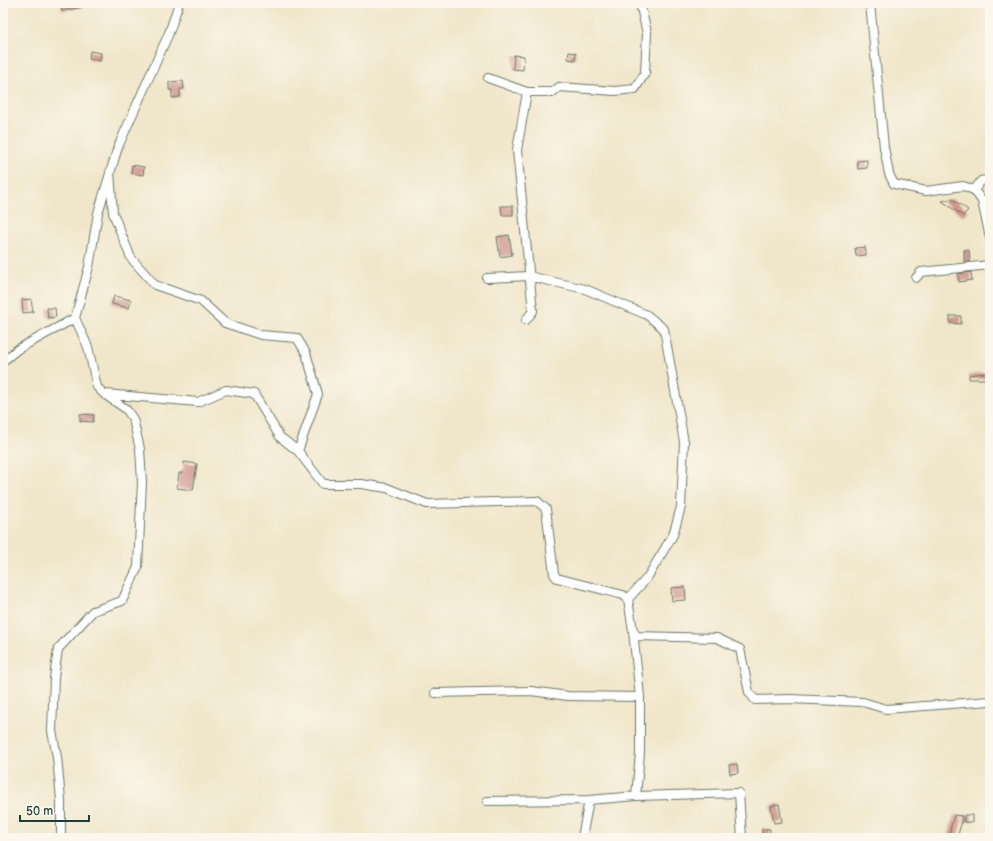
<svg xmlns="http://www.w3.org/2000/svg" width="993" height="841" viewBox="0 0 993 841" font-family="'Balsamiq Sans',sans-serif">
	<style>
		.building { fill: #d1998f }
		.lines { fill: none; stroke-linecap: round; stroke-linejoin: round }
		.street-casing { stroke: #687868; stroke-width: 10 }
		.street { stroke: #fff; stroke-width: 8 }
	</style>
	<rect width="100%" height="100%" fill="#fbf7ec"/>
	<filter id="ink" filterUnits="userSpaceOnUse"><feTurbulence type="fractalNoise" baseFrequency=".025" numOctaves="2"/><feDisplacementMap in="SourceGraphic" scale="8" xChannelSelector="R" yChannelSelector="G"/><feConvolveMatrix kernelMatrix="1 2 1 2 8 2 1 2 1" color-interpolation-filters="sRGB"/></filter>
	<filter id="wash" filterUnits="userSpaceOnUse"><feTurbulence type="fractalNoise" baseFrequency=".012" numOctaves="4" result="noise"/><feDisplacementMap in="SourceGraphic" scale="16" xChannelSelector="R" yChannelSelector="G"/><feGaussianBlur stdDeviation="0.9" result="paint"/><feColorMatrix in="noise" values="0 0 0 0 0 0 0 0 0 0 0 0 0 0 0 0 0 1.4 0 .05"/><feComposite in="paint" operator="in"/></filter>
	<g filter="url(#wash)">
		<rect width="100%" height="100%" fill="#f0e6ca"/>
		<g id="blocks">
			<!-- building -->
			<path class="building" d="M60 3H82L83 7 62 11Z
				M90 51 101 53 100 61 89 59Z
				M569 52 576 53 575 60 568 59Z
				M514 55 524 56 523 70 513 69Z
				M183 81 184 89H180V97L172 98V90H169V82Z
				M867 160V168L858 169 857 161Z
				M132 165 144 167 143 175 131 173Z
				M952 199 968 210 963 216 942 201Z
				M501 206H513V215H502Z
				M509 235 512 255 500 257 497 237Z
				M865 247 866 255 856 256 855 248Z
				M964 250H969L970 262H964Z
				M971 272 972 280 959 282 958 274Z
				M114 296 131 300 129 308 112 304Z
				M31 299 33 312 23 313 22 300Z
				M47 308H55L56 317 48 318Z
				M950 316H961V324L950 323Z
				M990 372V379H969V375Z
				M80 414 94 415 93 422 80 421Z
				M184 462 197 464 193 490 177 488 179 473H183Z
				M685 587 686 600 672 601 671 588Z
				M737 764 738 773 730 774 729 765Z
				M779 804 782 822 774 823 771 806Z
				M954 815 962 816V821L957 838H948Z
				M964 815H972V822H964Z
				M762 829H770V836H762Z"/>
		</g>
	</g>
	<g filter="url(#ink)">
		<use href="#blocks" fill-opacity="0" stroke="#687868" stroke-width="1"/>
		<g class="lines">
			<!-- street casing -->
			<g class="street-casing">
				<path id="street" d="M870 3 884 147 889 174 894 184 926 191 963 186 974 190 982 201 990 238
					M488 78 527 92H553L559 87 615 91 635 89 645 73 647 33 640 3
					M110 172 113 213 131 258 155 285 201 301 225 323 261 335 297 338 306 353 318 394 298 451 323 484H361L387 488 427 504 537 501 546 509 554 574 557 578 623 595 628 599 633 631 637 636 717 638 740 649 749 692 755 700 789 699 863 702 886 709 990 701
					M974 190 981 181 990 179
					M487 278 528 276 585 289 647 315 664 329 684 442 681 507 673 535 647 578 628 599
					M916 278 921 272 990 265
					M526 320 533 311 517 150 527 92
					M3 361 18 349 75 318 89 267 98 213 118 147 169 33 179 3
					M105 394 198 402 226 390 254 394 280 437 298 451
					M633 631 640 697V753L636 796
					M435 693 531 691 568 696 640 697
					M487 801 589 800 636 796 739 793 742 838
					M61 838V800L57 757 52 731 54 678 58 649 93 611 122 601 138 567 142 482 140 449 133 419 126 409 104 394 97 387 88 347 75 318
					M582 838 589 800"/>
			</g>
			<!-- street -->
			<use href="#street" class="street"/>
		</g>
	</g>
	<!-- margin -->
	<rect width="993" height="841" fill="none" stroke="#fbf7ec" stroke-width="16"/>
	<!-- scale -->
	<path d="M20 815v6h69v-6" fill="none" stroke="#1f3d34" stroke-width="2"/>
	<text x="26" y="815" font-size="12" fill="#1f3d34" stroke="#fbf7ec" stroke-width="3" paint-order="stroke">50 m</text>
</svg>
